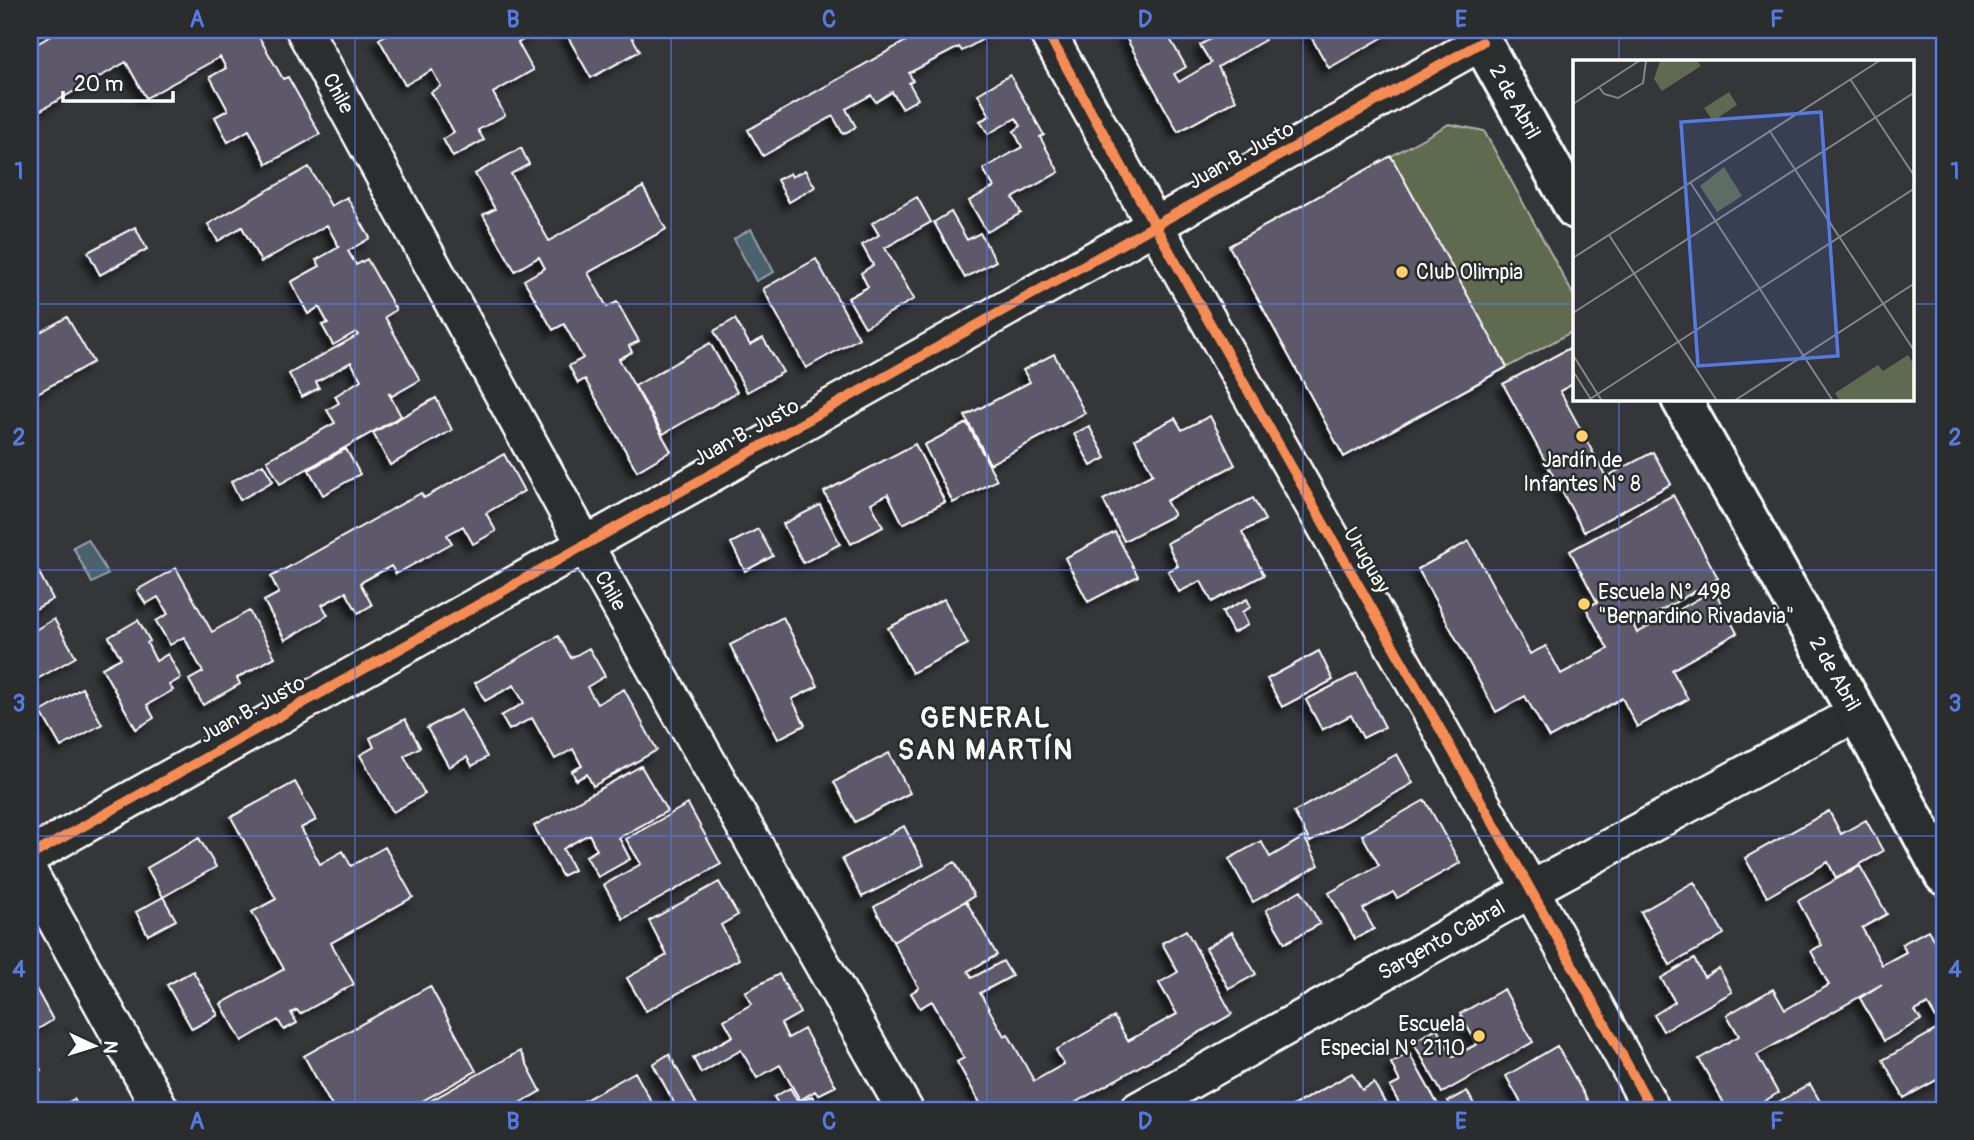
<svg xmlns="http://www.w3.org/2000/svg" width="1974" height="1140" viewBox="0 0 1974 1140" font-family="Pangolin,sans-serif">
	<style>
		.green { fill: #606a50; stroke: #b0b4a8; stroke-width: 2 }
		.water { fill: #49626d; stroke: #92a1a7; stroke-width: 2 }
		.building { fill: #5d586a; stroke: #fff; stroke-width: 2; filter: url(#shadow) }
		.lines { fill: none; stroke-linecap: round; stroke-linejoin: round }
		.street-casing { stroke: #fff; stroke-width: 40 }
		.secondary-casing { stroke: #fff; stroke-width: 44 }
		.street { stroke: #2a2d2e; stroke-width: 35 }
		.secondary { stroke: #2a2d2e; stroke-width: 38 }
		.cycleway-casing { stroke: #2a2d2e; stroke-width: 15 }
		.cycleway { stroke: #f68b52; stroke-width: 10 }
		.grid { fill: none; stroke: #567ae2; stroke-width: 2; stroke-opacity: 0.55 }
		.poi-dot { fill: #ffd166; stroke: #2a2d2e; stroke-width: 2.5 }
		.labels { text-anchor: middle; stroke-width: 5; stroke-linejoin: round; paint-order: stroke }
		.street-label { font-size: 21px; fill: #fff; stroke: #2a2d2e }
		.poi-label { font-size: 21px; fill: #fff; stroke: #2a2d2e; text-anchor: start }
		.district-label { font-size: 28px; font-weight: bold; letter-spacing: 2px; fill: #fff; stroke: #2a2d2e }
		.inset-road { fill: none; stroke: #858689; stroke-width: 2 }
		.view { fill: #567ae2; fill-opacity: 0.15; stroke: #567ae2; stroke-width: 3.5 }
		.inset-edge { fill: none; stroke: #fff; stroke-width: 3.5 }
		.neatline { fill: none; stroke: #567ae2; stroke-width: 2.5 }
		.grid-label { font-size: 23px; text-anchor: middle; font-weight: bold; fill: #567ae2 }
	</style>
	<defs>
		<filter id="shadow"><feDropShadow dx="-6" dy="6" stdDeviation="3.5" flood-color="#0009"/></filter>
	</defs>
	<rect width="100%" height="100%" fill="#34363a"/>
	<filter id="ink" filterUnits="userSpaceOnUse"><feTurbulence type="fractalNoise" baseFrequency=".0143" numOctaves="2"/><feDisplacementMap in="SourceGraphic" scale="14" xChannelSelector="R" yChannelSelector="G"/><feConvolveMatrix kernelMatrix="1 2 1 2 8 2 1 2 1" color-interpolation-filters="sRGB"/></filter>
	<g filter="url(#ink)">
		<!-- green -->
		<path class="green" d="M1449 124 1484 131 1575 298V330L1344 457 1229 246Z"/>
		<!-- water -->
		<path class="water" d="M751 229 774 272 756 281 734 239Z
			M88 539 108 574 92 583 73 547Z"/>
		<!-- building -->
		<path class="building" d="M61 30H255L283 79 288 77 320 134 267 164 249 130 228 142 215 117 228 110 210 77 226 68 220 57 146 98 126 62 32 115 30 112V48Z
			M389 30H529L532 35 518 43 533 70 493 93 505 115 478 130 484 140 453 157 443 139 454 132 431 92 441 86 432 70 405 85 379 39 391 32Z
			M564 30H628L640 51 591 78Z
			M909 30H988L990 35 962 51 959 47 909 73 913 81 909 83 918 99 902 108 892 92 876 102 871 95 846 109 856 127 843 134 833 116 763 156 748 130 913 37Z
			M1132 30H1165L1186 67 1174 74 1179 82 1211 63 1200 45 1227 30H1259L1265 40 1218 67 1236 100 1178 132 1124 34Z
			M1307 30H1386L1389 34 1329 68Z
			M1010 75 1044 135 1040 137 1059 172 1013 198 1021 213 987 232 969 201 994 187 983 169 1022 147 1014 131 1021 126 1016 118 988 134 980 121 990 116 978 94Z
			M521 148 529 164 511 174 549 241 643 187 666 229 588 273 607 307 617 302 639 341 629 346 632 352 619 359 671 451 637 471 585 379 578 383 569 366 583 358 564 324 553 330 524 280 545 268 539 257 515 271 483 215 495 209 475 174Z
			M1391 156 1507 367 1344 457 1229 246Z
			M309 167 331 206 347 197 370 238 348 251 356 265 367 259 396 310 385 317 420 380 392 396 388 392 401 416 280 484 267 460 335 423 327 410 339 403 335 396 361 380 351 362 316 382 319 388 302 397 289 374 358 335 356 332 333 345 322 325 328 323 319 307 308 314 291 282 320 266 316 260 339 247 327 225 261 262 242 227 218 241 208 224Z
			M805 170 815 187 789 202 777 180 790 173 792 177Z
			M917 197 931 222 885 248 914 299 865 327 848 298 868 287 861 273 873 265 862 245 879 235 872 223Z
			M951 212 967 240 980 233 996 261 965 278 934 222Z
			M135 227 147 249 100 275 88 252Z
			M816 259 859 338 806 368 763 289Z
			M67 317 93 362 30 397V338Z
			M735 319 750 345 763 338 783 372 747 392 714 331Z
			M710 343 737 392 663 434 635 386Z
			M1575 345V383L1560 391 1606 477 1653 452 1671 484 1584 532 1503 384Z
			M1054 354 1085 413 990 464 965 416 1030 382 1023 370Z
			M436 398 452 430 390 465 373 433Z
			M1210 416 1235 465 1166 501 1174 515 1124 541 1103 500 1153 474 1135 439 1175 418 1182 430Z
			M967 423 997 480 953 503 924 445Z
			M1089 426 1106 458 1091 466 1074 434Z
			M915 444 945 502 903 524 888 494 871 503 883 527 851 544 824 492Z
			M346 449 360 474 323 495 309 470Z
			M504 454 524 491 486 513 496 531 473 544 463 526 447 535 452 543 396 574 391 566 360 583 372 605 358 613 346 592 322 605 328 615 285 640 264 601 279 593 271 577 421 493 424 498Z
			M263 464 273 481 240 500 231 482Z
			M1673 495 1718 578 1634 626 1637 633 1714 590 1737 633 1672 670 1688 699 1637 727 1622 698 1549 738 1525 696 1496 712 1418 569 1469 541 1530 654 1546 646 1561 674 1608 649 1586 608 1597 602 1570 551Z
			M1253 498 1265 520 1242 532 1264 575 1212 602 1201 581 1179 592 1168 571 1178 566 1167 543Z
			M820 505 840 544 803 563 783 524Z
			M758 529 773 556 745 571 731 543Z
			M1115 532 1138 576 1088 602 1065 558Z
			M36 567 53 599 30 612V571Z
			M176 568 212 632 249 611 275 657 237 678 240 684 203 705 189 680 203 672 184 637 170 645 156 621 168 614 158 597 146 604 137 590Z
			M944 599 968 644 912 673 888 628Z
			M1247 599 1251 607 1242 612 1248 625 1233 633 1222 612Z
			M783 617 818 686 792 699 805 725 778 739 730 645Z
			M54 619 76 657 30 683V633Z
			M138 620 150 641 147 643 156 661 168 654 181 678 169 685 173 690 147 705 154 718 136 729 102 668 121 658 109 637Z
			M558 636 571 658 589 648 605 676 587 687 597 704 624 689 657 750 593 786 587 774 576 780 572 771 582 766 573 749 555 759 532 718 509 730 501 716 524 703 514 685 485 701 475 683Z
			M1319 651 1333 680 1282 707 1267 679Z
			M1357 673 1385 727 1363 738 1351 715 1322 730 1306 700Z
			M82 688 102 724 61 747 41 712Z
			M461 710 487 757 472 766 467 757 449 767 427 728Z
			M405 719 420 747 404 756 425 794 393 812 360 755 374 747 370 738Z
			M889 753 910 793 855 822 834 782Z
			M1397 754 1413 783 1310 842 1294 812Z
			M641 766 667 811 619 838 630 859 598 877 586 856 597 850 589 834 563 849 574 870 562 876 534 826Z
			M295 782 316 820 301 828 320 864 343 851 351 866 385 847 413 897 331 943 354 984 300 1014 297 1010 291 1013 297 1023 284 1030 278 1020 242 1041 221 1004 284 969 252 912 276 899 231 817Z
			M1425 800 1460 863 1397 898 1393 892 1363 909 1374 929 1355 939 1329 893 1379 865 1362 835Z
			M688 804 721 864 623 919 604 885 641 864 626 839Z
			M1829 811 1841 834 1866 820 1883 851 1836 878 1828 862 1767 897 1745 858Z
			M904 826 924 865 862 897 842 859Z
			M1304 837 1319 865 1253 902 1229 859 1261 841 1270 857Z
			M199 838 216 867 163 897 147 868Z
			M955 862 974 896 893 942 874 907Z
			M1860 866 1887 914 1862 928 1882 965 1906 952 1902 944 1928 930 1944 958V1076L1904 1098 1883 1060 1941 1027 1928 1004 1915 1011 1921 1020 1884 1041 1860 998 1882 984 1757 1055 1778 1093 1761 1103 1765 1110 1810 1084 1825 1110H1716L1725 1105 1699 1059 1739 1036 1727 1015 1773 989 1785 1010 1829 985 1811 951 1822 945 1798 901Z
			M719 882 738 915 721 925 739 959 646 1011 627 978 667 955 649 921Z
			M1694 882 1724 934 1670 965 1641 912Z
			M1301 890 1320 924 1285 943 1266 910Z
			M163 897 176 920 148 935 136 912Z
			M966 901 997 955 968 971 972 978 1003 961 1012 976 980 993 1004 1036 1008 1034 1034 1081 1064 1064 1056 1050 1114 1017 1128 1041 1177 1014 1159 983 1178 972 1162 943 1186 930 1232 1014 1062 1110H984L957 1062 964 1058 932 1001 920 1008 911 993 919 988 893 942Z
			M1232 932 1256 974 1229 989 1206 948Z
			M1694 959 1704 977 1719 968 1732 992 1663 1031 1654 1015 1675 1002 1661 978Z
			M193 971 218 1015 192 1029 167 985Z
			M779 974 800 1013 781 1024 788 1038 804 1029 836 1086 818 1095 815 1091 800 1100 780 1065 757 1078 741 1050 701 1073 693 1058 733 1036 724 1020 752 1004 745 992Z
			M30 978 53 1020 30 1034Z
			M430 986 476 1071 406 1110H334L304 1056Z
			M1504 989 1533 1042 1442 1093 1413 1042 1437 1028 1453 1057 1477 1044 1460 1014Z
			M1557 1046 1593 1110H1525L1506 1076Z
			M30 1049 41 1070 30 1076Z
			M520 1051 541 1091 507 1110H414Z
			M1409 1053 1419 1071 1441 1110H1403L1390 1087 1400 1082 1391 1063Z
			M669 1054 700 1110H678L653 1064Z
			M635 1072 656 1110H572L571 1108Z
			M1352 1073 1362 1090 1374 1083 1389 1110H1285Z
			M790 1088 799 1103 812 1096 816 1102 819 1100 825 1110H782L774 1097Z
			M1467 1091 1477 1110H1453L1448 1101Z
			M74 1099 80 1110H54Z"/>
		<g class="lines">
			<!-- street casing -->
			<g class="street-casing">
				<g id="street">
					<path id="s1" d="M304 30 585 545 905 1110"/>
					<path d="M1046 30C1245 392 1455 747 1652 1110"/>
					<path d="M30 856 1482 42"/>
					<path d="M30 874 161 1110"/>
					<path id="s2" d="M1138 1110 1532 889 1857 713"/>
				</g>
			</g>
			<!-- secondary casing -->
			<g class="secondary-casing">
				<g id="secondary">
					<path id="s3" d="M1475 30 1575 209"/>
					<path id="s4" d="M1681 399 1857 713 1944 875"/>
				</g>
			</g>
			<!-- street -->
			<use href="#street" class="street"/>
			<!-- secondary -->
			<use href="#secondary" class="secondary"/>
			<!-- cycleway casing -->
			<g class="cycleway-casing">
				<path id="cycleway" d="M1046 30C1245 392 1455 747 1652 1110
					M30 856 1482 42"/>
			</g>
			<!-- cycleway -->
			<use href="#cycleway" class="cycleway"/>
		</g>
	</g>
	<!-- grid -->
	<path class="grid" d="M355 30V1110M671 30V1110M987 30V1110M1303 30V1110M1619 30V61M30 304H1575M1913 304H1944M1619 399V1110M30 570H1944M30 836H1944"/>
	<!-- markers -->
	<g class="poi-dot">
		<circle cx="1402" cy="272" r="7"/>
		<circle cx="1582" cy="436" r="7"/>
		<circle cx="1584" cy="604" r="7"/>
		<circle cx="1479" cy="1036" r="7"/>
	</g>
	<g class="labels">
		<!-- street labels -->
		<g class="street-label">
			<text dy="7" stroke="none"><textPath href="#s1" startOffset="72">Chile</textPath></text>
			<text dy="7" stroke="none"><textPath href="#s3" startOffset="82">2 de Abril</textPath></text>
			<text transform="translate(1241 155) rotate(-29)" y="7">Juan B. Justo</text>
			<text transform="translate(746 432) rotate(-29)" y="7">Juan B. Justo</text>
			<text transform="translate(1367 560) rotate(60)" y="7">Uruguay</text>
			<text dy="7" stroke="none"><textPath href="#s1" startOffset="639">Chile</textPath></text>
			<text dy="7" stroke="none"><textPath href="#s4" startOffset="315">2 de Abril</textPath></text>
			<text transform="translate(252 709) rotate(-29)" y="7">Juan B. Justo</text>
			<text dy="7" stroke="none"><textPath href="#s2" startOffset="348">Sargento Cabral</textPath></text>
		</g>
		<!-- poi labels -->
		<g class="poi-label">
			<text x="1416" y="279">Club Olimpia</text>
			<text x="1582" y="467" text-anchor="middle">Jardín de<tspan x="1582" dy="24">Infantes N° 8</tspan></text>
			<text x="1598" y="599">Escuela N° 498<tspan x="1598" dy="24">"Bernardino Rivadavia"</tspan></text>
			<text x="1465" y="1031" text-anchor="end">Escuela<tspan x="1465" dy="24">Especial N° 2110</tspan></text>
		</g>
		<!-- district labels -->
		<g class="district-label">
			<text x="986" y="727">GENERAL<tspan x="986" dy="32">SAN MARTÍN</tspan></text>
		</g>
	</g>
	<!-- overview -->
	<g transform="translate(1573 60)">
		<rect width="341" height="341" fill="#34363a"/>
		<path d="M87 1H124L128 6 89 31 81 19ZM156 32 164 45 140 61 131 48ZM151 107 169 136 144 152 127 126ZM335 295 341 305V341H267L262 333 305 305 310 311Z" fill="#606a50"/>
		<path class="inset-road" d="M277 19 342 117M26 27 31 34 45 38 70 23 73 1M0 44 66 1M196 70 342 292M117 122 260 341M36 175 144 341M0 198 306 1M0 253 342 32M0 295 29 341M0 311 19 341M14 341 342 128M161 341 342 223"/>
		<path class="view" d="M248 52 265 296 125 306 108 62Z"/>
		<rect width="341" height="341" class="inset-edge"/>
	</g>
	<!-- margin -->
	<rect width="1974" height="1140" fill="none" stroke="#2a2d2e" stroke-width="77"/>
	<!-- north arrow -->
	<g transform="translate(94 1046) rotate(94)" stroke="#2a2d2e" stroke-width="5" paint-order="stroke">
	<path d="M0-5L12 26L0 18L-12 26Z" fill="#ffffff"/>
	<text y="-10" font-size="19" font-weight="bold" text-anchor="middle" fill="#ffffff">N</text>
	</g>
	<!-- scale -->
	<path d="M63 91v10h110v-10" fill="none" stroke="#ffffff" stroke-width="3.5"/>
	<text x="74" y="91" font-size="21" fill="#ffffff" stroke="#2a2d2e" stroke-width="5" paint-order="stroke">20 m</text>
	<rect x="38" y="38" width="1898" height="1064" class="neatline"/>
	<g class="grid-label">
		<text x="197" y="27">A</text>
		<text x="513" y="27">B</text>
		<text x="829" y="27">C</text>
		<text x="1145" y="27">D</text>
		<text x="1461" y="27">E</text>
		<text x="1777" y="27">F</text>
		<text x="19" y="179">1</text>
		<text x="1955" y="179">1</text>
		<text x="19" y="445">2</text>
		<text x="1955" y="445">2</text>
		<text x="19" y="711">3</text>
		<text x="1955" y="711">3</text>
		<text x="19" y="977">4</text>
		<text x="1955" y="977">4</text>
		<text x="197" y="1129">A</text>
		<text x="513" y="1129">B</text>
		<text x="829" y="1129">C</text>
		<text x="1145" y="1129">D</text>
		<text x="1461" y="1129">E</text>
		<text x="1777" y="1129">F</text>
	</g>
</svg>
